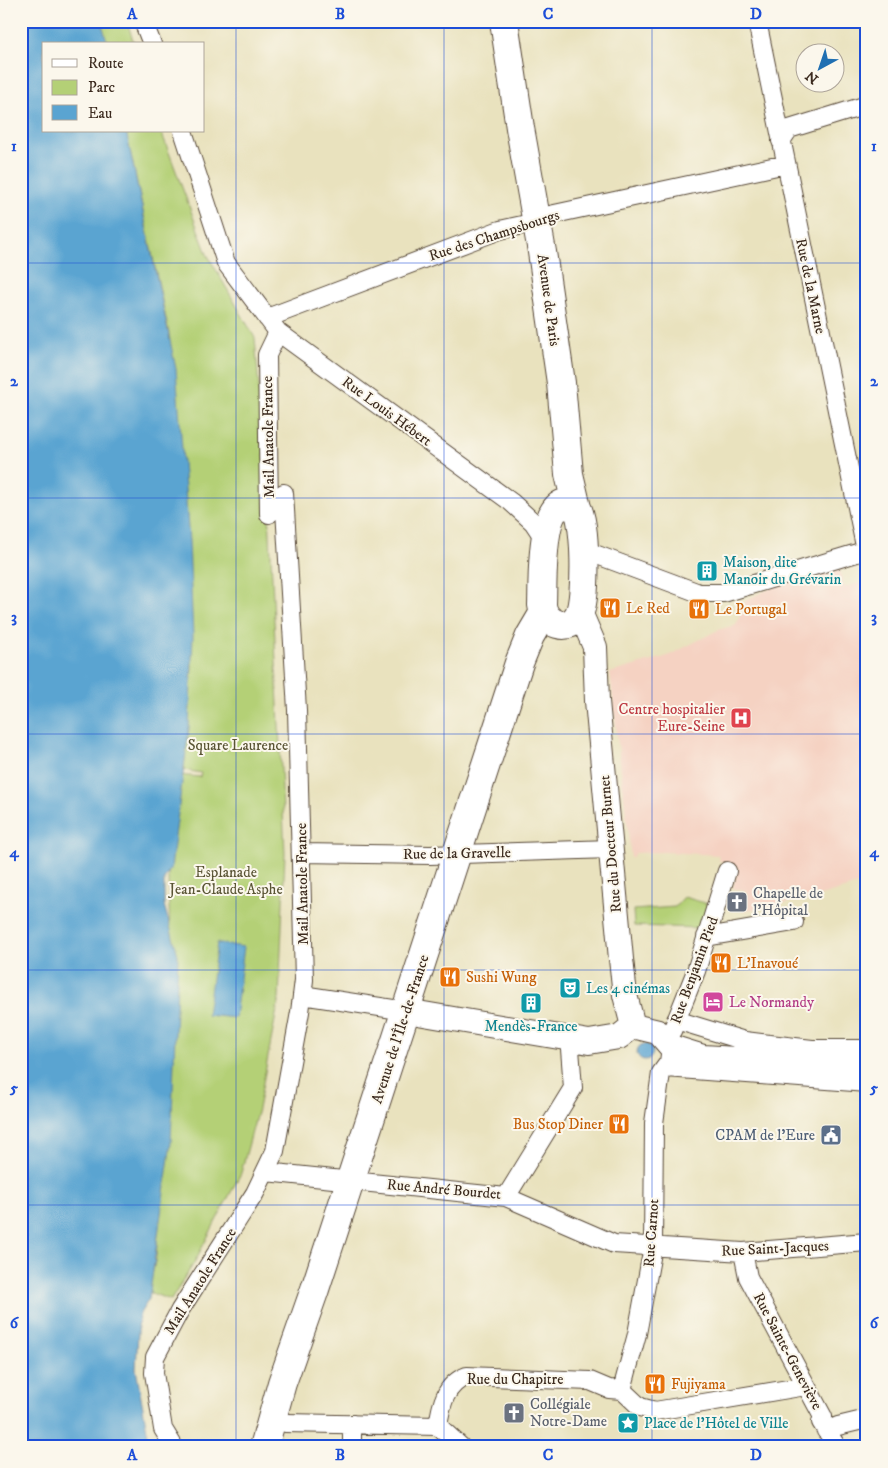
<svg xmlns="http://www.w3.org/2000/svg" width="888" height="1468" viewBox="0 0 888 1468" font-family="'IM FELL DW Pica',serif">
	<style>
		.built { fill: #f5d2c2 }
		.green { fill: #b4d076; stroke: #787d4a }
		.water { fill: #5aa4d1; stroke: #4a6778 }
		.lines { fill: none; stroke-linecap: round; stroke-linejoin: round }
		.minor-casing { stroke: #554636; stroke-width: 20 }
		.secondary-casing { stroke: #554636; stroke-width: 26 }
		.primary-casing { stroke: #554636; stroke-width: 30 }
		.minor { stroke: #fff; stroke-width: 18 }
		.secondary { stroke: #fff; stroke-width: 24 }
		.primary { stroke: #fff; stroke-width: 28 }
		.grid { fill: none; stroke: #1d4ed8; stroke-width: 1; stroke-opacity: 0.55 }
		.labels { text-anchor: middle; stroke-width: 4; stroke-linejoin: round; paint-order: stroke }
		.street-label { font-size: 15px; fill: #3b2a1e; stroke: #fbf7ec }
		.culture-label { font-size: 15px; fill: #0d838f; stroke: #fbf7ec; text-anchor: start }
		.food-label { font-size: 15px; fill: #c56008; stroke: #fbf7ec; text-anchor: start }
		.health-label { font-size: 15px; fill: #be3a42; stroke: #fbf7ec; text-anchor: end }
		.park-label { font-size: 15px; fill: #595434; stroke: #fbf7ec }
		.worship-label { font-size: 15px; fill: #5b616d; stroke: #fbf7ec; text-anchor: start }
		.hotel-label { font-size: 15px; fill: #b23c85; stroke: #fbf7ec; text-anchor: start }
		.service-label { font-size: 15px; fill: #4e5e75; stroke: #fbf7ec; text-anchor: end }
		.neatline { fill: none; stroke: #1d4ed8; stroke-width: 2 }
		.grid-label { font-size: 16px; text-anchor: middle; font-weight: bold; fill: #1d4ed8 }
	</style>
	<rect width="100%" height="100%" fill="#fbf7ec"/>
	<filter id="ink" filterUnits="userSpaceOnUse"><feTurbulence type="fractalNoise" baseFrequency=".02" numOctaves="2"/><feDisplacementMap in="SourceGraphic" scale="10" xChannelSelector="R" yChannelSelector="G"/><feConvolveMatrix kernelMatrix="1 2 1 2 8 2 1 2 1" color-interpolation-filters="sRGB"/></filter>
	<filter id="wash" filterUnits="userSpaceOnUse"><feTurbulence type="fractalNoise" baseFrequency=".0096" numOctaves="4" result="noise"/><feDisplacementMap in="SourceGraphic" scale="20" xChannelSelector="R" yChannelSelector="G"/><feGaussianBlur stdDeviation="1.12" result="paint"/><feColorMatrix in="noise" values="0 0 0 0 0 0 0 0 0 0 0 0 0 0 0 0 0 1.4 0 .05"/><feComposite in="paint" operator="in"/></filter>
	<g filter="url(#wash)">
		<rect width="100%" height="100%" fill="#e9e2be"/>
		<!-- built -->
		<path class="built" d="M839 569 844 587 867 581V882L817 897 743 911 748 892 733 888 738 867 718 860 719 855 664 852 636 853 631 858 610 673 668 656 718 630 736 625 746 600 777 585Z"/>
		<!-- green -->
		<path class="green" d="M98 21H127L134 44H104Z
			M126 131H161L207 254 255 338 269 514 285 853 279 999 258 1109 241 1173 194 1263 171 1300 148 1292 156 1258 174 1040 168 878 178 775 200 777 201 773 184 770 192 668 169 333Z
			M684 897 708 904 701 928 634 926 633 910 675 907Z"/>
		<!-- water -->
		<path class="water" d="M21 21H101L108 44H44V131H126L176 369 189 541 193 636 189 728 171 868 164 879V905L178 955 171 1143 149 1299 139 1315 136 1369 150 1447H21Z
			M217 943 244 947 235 1018 207 1015Z
			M637 1052a8 8 0 1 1 16 0a8 8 0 1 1-16 0Z"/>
	</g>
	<g filter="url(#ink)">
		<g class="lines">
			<!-- minor casing -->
			<g class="minor-casing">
				<path id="minor" d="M143 21 152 44
					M757 21 866 551
					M183 131 226 263 278 332 511 502 533 522 545 540
					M781 141 789 129 867 105
					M267 318 500 230 527 224 536 218 786 164
					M584 550 699 593H724L867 550
					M302 853 430 855 611 849
					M706 937 794 922
					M302 995 406 1011
					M676 1020 745 1041 812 1049H867
					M672 1031 696 971 727 871
					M666 1068 867 1083
					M266 1172 506 1197 614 1244 743 1252 867 1242
					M506 1197 573 1088 570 1049 572 1040
					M743 1252 748 1277 823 1417 821 1422 837 1447
					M622 1390 637 1334 653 1247 654 1123 661 1073 669 1062 671 1047
					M622 1390 640 1407 655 1411 806 1386
					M285 1423 438 1426
					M352 1424V1447
					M438 1426C441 1405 445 1384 467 1376L590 1381 609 1389 622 1390
					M438 1426 461 1447
					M826 1431 838 1426 867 1419
					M174 1447 163 1429 154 1373 155 1357 180 1310 255 1193 275 1151 300 1012 304 980 297 710 284 493 269 514 267 355 278 332"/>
			</g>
			<!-- secondary casing -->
			<g class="secondary-casing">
				<path id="secondary" d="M580 612 595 647 597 701 621 959 625 995 633 1026
					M406 1011 589 1042 619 1037 633 1026 658 1032 671 1047 703 1057 867 1067"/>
			</g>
			<!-- primary casing -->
			<g class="primary-casing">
				<path id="primary" d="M504 21 520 128 542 252 561 383 569 474 577 508
					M562 504 577 508C586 523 587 598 579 614 570 634 544 624 542 605 543 582 540 514 562 504Z
					M264 1447 282 1383 315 1289 519 663 530 636 543 614"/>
			</g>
			<!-- minor -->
			<use href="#minor" class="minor"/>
			<!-- secondary -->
			<use href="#secondary" class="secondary"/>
			<!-- primary -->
			<use href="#primary" class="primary"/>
		</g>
	</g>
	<!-- grid -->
	<path class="grid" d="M236 21V1447M444 21V1447M652 21V1447M21 263H867M21 498H867M21 734H867M21 970H867M21 1205H867"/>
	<!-- icons -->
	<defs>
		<g id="building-square" transform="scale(1.125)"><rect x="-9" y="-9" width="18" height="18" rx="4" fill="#0f9aa8" stroke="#fbf7ec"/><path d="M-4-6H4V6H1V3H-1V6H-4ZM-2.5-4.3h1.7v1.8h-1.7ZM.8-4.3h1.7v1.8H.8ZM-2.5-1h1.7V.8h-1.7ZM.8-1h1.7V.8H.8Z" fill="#fff"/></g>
		<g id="restaurant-square" transform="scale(1.125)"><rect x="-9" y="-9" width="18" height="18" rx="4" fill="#e8710a" stroke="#fbf7ec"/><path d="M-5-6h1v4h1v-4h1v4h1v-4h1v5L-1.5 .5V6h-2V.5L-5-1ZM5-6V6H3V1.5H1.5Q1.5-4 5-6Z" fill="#fff"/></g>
		<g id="hospital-square" transform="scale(1.125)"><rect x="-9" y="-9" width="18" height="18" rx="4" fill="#e0444e" stroke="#fbf7ec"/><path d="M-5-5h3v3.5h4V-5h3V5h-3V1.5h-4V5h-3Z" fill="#fff"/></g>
		<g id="church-square" transform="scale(1.125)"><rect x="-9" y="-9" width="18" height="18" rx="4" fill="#6b7280" stroke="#fbf7ec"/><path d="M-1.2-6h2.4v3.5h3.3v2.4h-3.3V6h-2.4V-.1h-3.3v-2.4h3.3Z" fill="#fff"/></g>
		<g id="theatre-square" transform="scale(1.125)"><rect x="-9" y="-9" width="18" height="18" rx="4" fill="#0f9aa8" stroke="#fbf7ec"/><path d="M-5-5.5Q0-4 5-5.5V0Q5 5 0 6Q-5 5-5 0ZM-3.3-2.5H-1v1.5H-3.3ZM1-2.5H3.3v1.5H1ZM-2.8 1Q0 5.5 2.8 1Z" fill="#fff"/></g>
		<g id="hotel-square" transform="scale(1.125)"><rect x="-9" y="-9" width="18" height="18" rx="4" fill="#d1479c" stroke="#fbf7ec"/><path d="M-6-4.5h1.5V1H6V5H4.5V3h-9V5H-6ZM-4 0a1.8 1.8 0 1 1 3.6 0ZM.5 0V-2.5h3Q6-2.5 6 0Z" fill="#fff"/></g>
		<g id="civic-square" transform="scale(1.125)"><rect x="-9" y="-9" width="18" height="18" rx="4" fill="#5c6f8a" stroke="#fbf7ec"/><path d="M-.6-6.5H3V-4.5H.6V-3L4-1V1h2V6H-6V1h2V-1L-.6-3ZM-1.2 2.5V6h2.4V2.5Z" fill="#fff"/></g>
		<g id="sight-square" transform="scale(1.125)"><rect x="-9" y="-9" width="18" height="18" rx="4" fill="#0f9aa8" stroke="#fbf7ec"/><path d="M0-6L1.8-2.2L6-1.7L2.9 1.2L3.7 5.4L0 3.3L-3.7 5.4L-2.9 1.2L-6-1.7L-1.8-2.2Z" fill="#fff"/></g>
	</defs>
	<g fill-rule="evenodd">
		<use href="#building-square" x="707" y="571"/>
		<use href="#restaurant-square" x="610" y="608"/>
		<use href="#restaurant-square" x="699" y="609"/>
		<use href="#hospital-square" x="741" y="718"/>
		<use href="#church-square" x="737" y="902"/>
		<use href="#restaurant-square" x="721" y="963"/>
		<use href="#restaurant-square" x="450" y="977"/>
		<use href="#theatre-square" x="570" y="988"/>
		<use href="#hotel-square" x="713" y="1002"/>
		<use href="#building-square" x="531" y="1003"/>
		<use href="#restaurant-square" x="619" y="1124"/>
		<use href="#civic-square" x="831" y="1135"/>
		<use href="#restaurant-square" x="655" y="1384"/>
		<use href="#church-square" x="514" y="1413"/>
		<use href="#sight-square" x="628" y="1423"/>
	</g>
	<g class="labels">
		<!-- street labels -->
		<g class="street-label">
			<text transform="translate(494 235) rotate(-18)" y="5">Rue des Champsbourgs</text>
			<text transform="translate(811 286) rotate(78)" y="5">Rue de la Marne</text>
			<text transform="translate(549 300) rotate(82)" y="5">Avenue de Paris</text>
			<text transform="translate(387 411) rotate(36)" y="5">Rue Louis Hébert</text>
			<text transform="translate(268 437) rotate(-91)" y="5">Mail Anatole France</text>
			<text transform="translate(610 844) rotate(-95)" y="5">Rue du Docteur Burnet</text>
			<text transform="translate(457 853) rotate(-1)" y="5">Rue de la Gravelle</text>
			<text transform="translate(302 884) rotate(-91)" y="5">Mail Anatole France</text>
			<text transform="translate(694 970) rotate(-70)" y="5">Rue Benjamin Pied</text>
			<text transform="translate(400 1029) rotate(-72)" y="5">Avenue de l'Île-de-France</text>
			<text transform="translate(444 1189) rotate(5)" y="5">Rue André Bourdet</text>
			<text transform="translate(651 1233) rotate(-86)" y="5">Rue Carnot</text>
			<text transform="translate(775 1248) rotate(-3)" y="5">Rue Saint-Jacques</text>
			<text transform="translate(200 1281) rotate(-58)" y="5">Mail Anatole France</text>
			<text transform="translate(788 1351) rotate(62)" y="5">Rue Sainte-Geneviève</text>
			<text x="515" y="1384">Rue du Chapitre</text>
		</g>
		<!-- culture labels -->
		<g class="culture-label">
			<text x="723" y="567">Maison, dite<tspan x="723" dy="17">Manoir du Grévarin</tspan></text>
			<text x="586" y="993">Les 4 cinémas</text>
			<text x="531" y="1031" text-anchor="middle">Mendès-France</text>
			<text x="644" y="1428">Place de l'Hôtel de Ville</text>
		</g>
		<!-- food labels -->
		<g class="food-label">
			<text x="626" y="613">Le Red</text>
			<text x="715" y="614">Le Portugal</text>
			<text x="737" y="968">L’Inavoué</text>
			<text x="466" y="982">Sushi Wung</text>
			<text x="603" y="1129" text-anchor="end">Bus Stop Diner</text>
			<text x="671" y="1389">Fujiyama</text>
		</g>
		<!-- health labels -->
		<g class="health-label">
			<text x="725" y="714">Centre hospitalier<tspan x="725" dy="17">Eure-Seine</tspan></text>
		</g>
		<!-- park labels -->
		<g class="park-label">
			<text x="238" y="750">Square Laurence</text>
			<text x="226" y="877">Esplanade<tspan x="226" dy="17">Jean-Claude Asphe</tspan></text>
		</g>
		<!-- worship labels -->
		<g class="worship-label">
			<text x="753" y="898">Chapelle de<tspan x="753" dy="17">l'Hôpital</tspan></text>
			<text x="530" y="1409">Collégiale<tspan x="530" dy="17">Notre-Dame</tspan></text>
		</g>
		<!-- hotel labels -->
		<g class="hotel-label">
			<text x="729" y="1007">Le Normandy</text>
		</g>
		<!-- service labels -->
		<g class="service-label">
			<text x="815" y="1140">CPAM de l'Eure</text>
		</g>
	</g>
	<!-- margin -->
	<rect width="888" height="1468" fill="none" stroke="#fbf7ec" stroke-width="55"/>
	<!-- legend -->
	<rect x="42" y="42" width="162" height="90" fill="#fbf7ec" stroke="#aea59a"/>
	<rect x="52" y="59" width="25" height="8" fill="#ffffff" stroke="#aea59a"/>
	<text x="88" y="68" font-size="15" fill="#3b2a1e">Route</text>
	<rect x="52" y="80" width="25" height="15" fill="#b4d076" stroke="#aea59a"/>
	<text x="88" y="92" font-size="15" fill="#3b2a1e">Parc</text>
	<rect x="52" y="105" width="25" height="15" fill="#5aa4d1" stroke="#aea59a"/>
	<text x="88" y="118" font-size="15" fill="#3b2a1e">Eau</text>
	<!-- north arrow -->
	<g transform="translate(820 68) rotate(220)"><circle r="24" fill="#fbf7ec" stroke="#aea59a"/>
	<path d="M0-4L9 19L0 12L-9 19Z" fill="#1f6fb2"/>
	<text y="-8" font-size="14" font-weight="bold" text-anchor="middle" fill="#3b2a1e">N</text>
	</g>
	<rect x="28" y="28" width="832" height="1412" class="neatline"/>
	<g class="grid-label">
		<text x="132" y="19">A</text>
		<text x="340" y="19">B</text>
		<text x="548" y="19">C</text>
		<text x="756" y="19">D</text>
		<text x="14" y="151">1</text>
		<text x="874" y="151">1</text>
		<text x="14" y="386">2</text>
		<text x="874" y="386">2</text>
		<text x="14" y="622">3</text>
		<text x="874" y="622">3</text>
		<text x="14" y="857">4</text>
		<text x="874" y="857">4</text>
		<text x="14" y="1093">5</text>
		<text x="874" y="1093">5</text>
		<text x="14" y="1328">6</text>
		<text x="874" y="1328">6</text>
		<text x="132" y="1460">A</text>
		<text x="340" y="1460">B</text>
		<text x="548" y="1460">C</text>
		<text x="756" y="1460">D</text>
	</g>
</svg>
